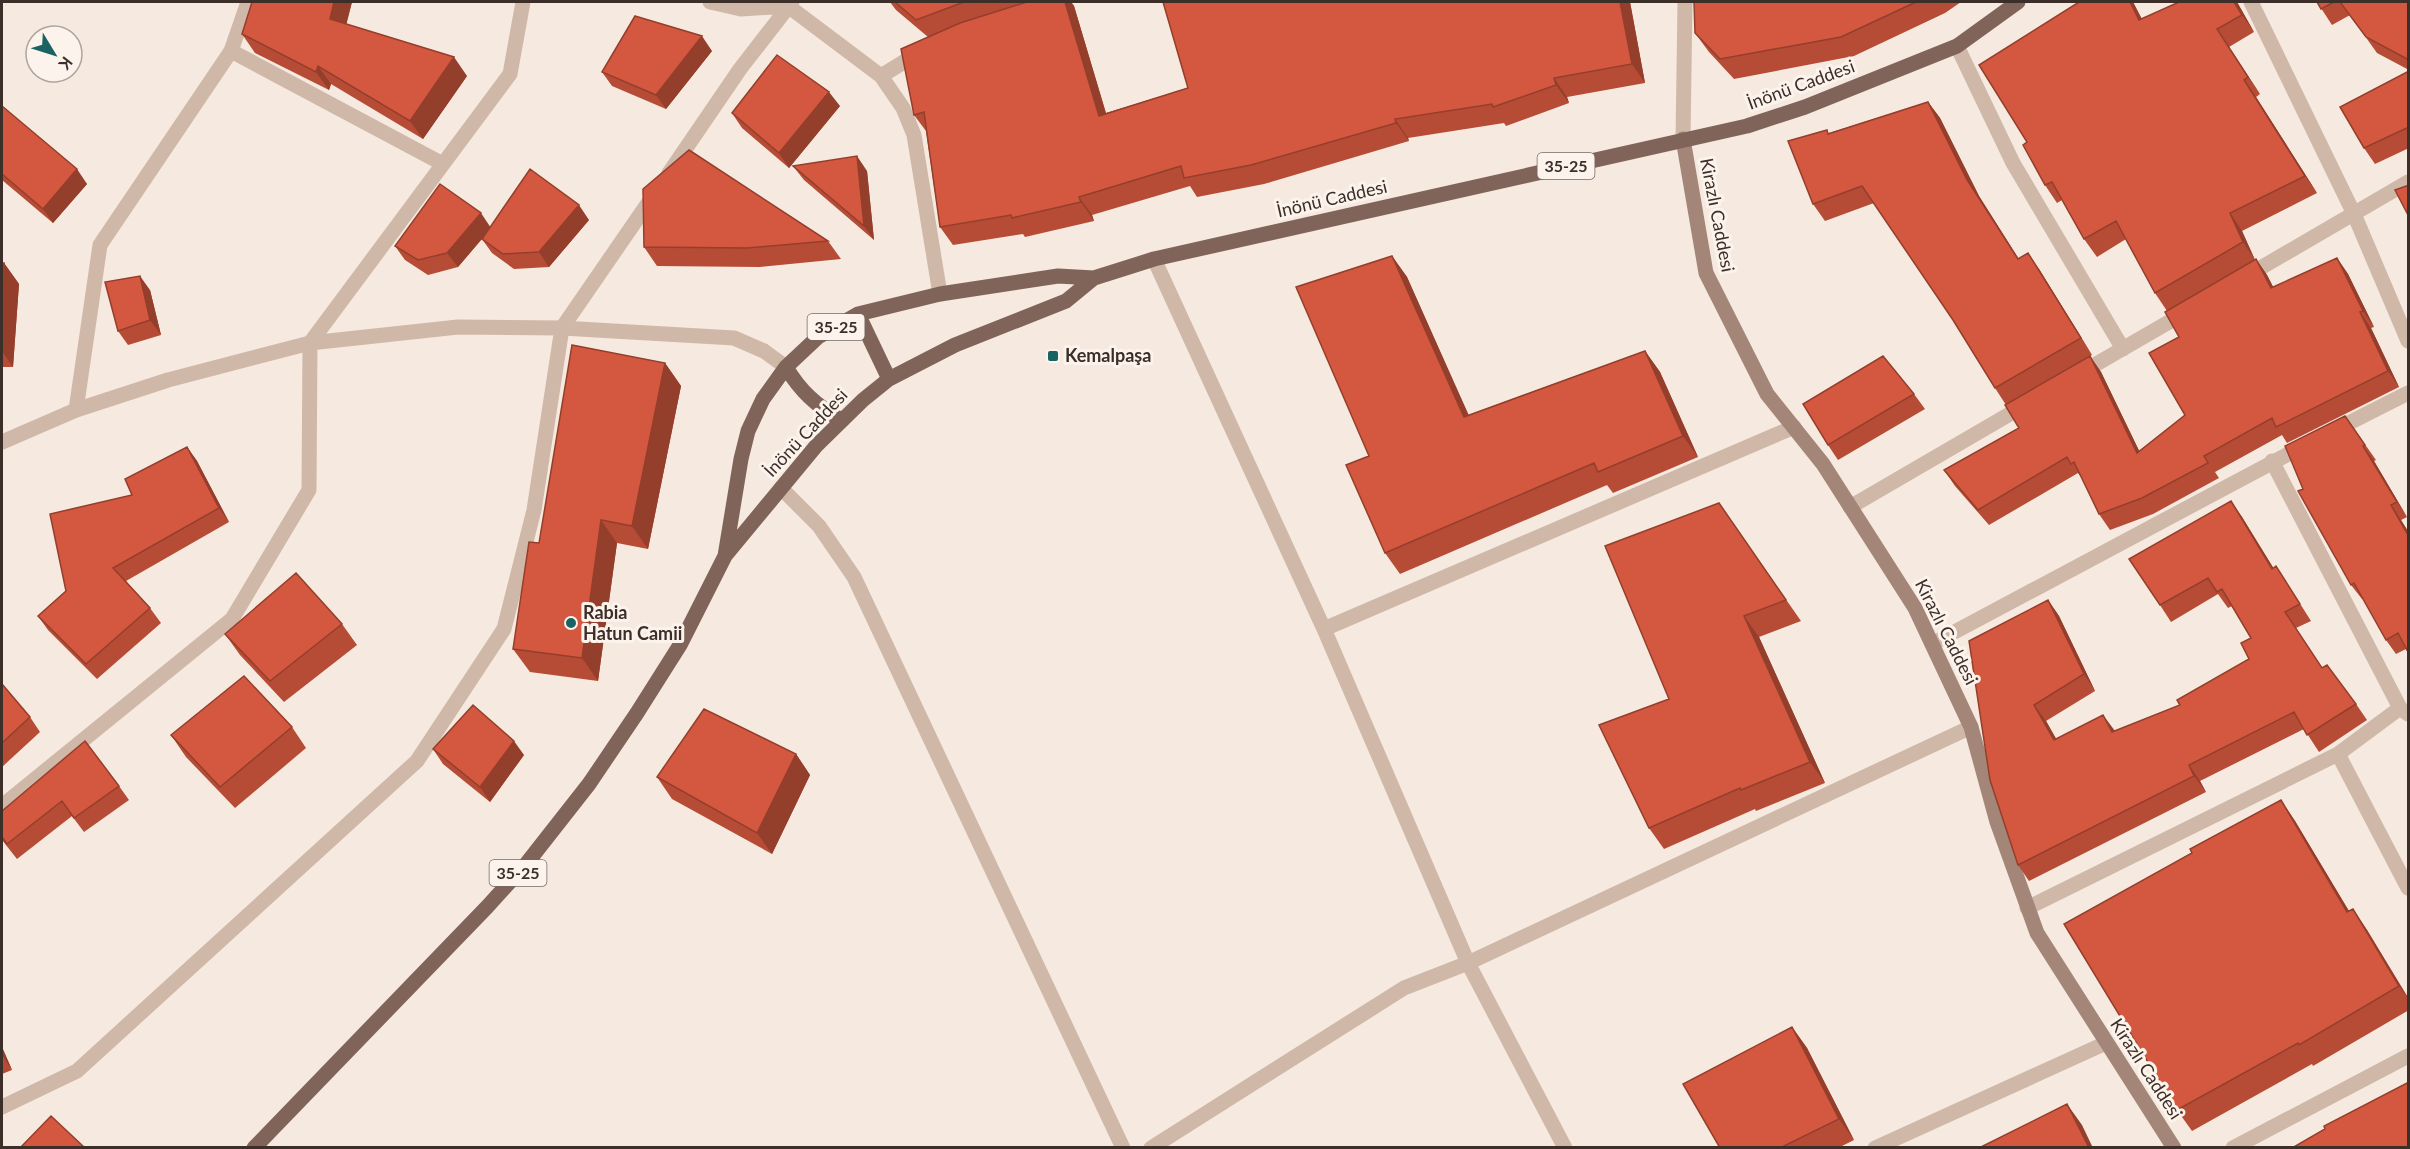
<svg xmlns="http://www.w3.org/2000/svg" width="2410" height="1149" viewBox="0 0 2410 1149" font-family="Lato,sans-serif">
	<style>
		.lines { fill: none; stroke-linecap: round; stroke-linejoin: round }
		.service { stroke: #d0b8a8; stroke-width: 15 }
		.minor { stroke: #d0b8a8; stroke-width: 15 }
		.tertiary { stroke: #d0b8a8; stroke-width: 15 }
		.secondary { stroke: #a48679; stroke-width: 15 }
		.primary { stroke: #806359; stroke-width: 15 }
		.wall { fill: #b64c36 }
		.shaded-wall { fill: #943e2c }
		.building { fill: #d4583f; stroke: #943e2c; stroke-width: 1.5 }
		.poi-dot { fill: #196363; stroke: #fcf4ec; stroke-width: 2 }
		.labels { text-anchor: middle; stroke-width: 6; stroke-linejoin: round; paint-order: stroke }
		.shield { fill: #fcf4ec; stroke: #766964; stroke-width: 1.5 }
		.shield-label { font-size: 16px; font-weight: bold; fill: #3c2e29 }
		.street-label { font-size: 18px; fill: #3c2e29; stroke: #fcf4ec }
		.poi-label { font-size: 18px; font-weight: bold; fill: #3c2e29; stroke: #fcf4ec; text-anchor: start }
	</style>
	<rect width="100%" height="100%" fill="#f6e9df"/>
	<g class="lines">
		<!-- service -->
		<path class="service" d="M781 488 819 526 854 577 1123 1148"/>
		<!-- minor -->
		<path class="minor" d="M710 2 741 9 788 6
			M787 2 788 6 881 76 903 108 914 135 940 294
			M2251 2 2354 214 2408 341
			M1957 46 2013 163 2123 349
			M231 51 443 164
			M881 76 920 52
			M669 173 740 69 792 2
			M1154 259 1324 629 1468 963 1565 1148
			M2245 277 2408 182
			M2079 374 2188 311
			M76 410 100 245 231 51 248 2
			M2331 432 2408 393
			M2 442 76 410 168 380 310 343 458 327 562 328 734 338 764 351 786 367
			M2272 461 2400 708 2408 714
			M1850 507 2027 404
			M1324 629 1794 427
			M1932 644 2307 444
			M2338 754 2408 888
			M2 806 232 619 309 490 310 343 510 74 523 2
			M2027 908 2338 754 2400 708
			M2 1107 77 1071 417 761 504 629 534 510 562 328 655 193
			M1151 1148 1404 988 1468 963 1971 727
			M1875 1148 2106 1043
			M2233 1148 2408 1056"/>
		<!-- tertiary -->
		<path class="tertiary" d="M1683 139 1685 2"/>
		<!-- secondary -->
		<path class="secondary" d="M1683 139 1706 273 1767 394 1823 464 1915 608 1971 727 1997 822 2037 933 2174 1148"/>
		<!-- primary -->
		<path class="primary" d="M858 314 889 379
			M786 367C800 391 817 406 841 420
			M725 556 816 446 863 400 889 379 955 345 1066 301 1094 278 1154 259 1747 126 1805 107 1957 46 2018 2
			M254 1148 487 907 527 863 589 784 637 713 680 645 725 556 741 459 748 431 763 399 786 367 818 337 858 314 940 294 1058 276 1094 278"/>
	</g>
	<!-- wall -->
	<path class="wall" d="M252 2H352L346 24 467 76 423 139 331 84 329 90 255 53 242 34Z
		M890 2H1071L1074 6 1106 113 1188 88 1163 2H1630L1645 83 1567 97 1569 103 1506 126 1504 123 1408 138 1409 141 1264 184 1197 197 1190 186 1092 215 1094 221 1025 237 1023 234 953 245 940 227 926 131 914 115 928 37 896 10Z
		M1694 2H1961L1945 13 1854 56 1734 79 1709 52 1695 33Z
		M2133 2 2142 19 2179 2H2237L2254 32 2229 47 2260 94 2256 97 2317 193 2242 231 2255 260 2167 311 2155 293 2126 239 2097 257 2084 239 2062 200 2057 203 2045 185 2027 142Z
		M2317 2H2409V70L2377 53 2350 15 2332 25Z
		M712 51 666 109 612 86 602 72Z
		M2409 71V148L2375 164 2364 148Z
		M1928 102 1940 118 1979 196 2018 258 2039 269 2092 355 2006 405 1995 388 1953 320 1874 203 1825 221 1813 204 1829 133Z
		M2 106 87 184 53 223 2 180Z
		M840 106 789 168 742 128 732 113Z
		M793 166 867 171 874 240 804 180Z
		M589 220 549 267 514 269 492 253 482 239 458 267 428 275 405 260 395 246 490 227Z
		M828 241 841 259 760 267 657 266 644 247Z
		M1392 256 1407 277 1468 415 1645 351 1660 372 1698 457 1613 493 1607 485 1400 574 1385 553 1369 456Z
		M2337 258 2348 274 2374 327 2371 328 2399 387 2287 443 2282 435 2215 472 2219 478 2153 514 2110 530 2099 514 2082 478 2078 473 1989 525 1955 486 1944 470 2019 428 2090 356 2101 372 2139 451 2185 415 2179 337 2256 259 2267 275 2273 287Z
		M2 263H4L19 284 13 367H2Z
		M150 290 161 335 128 345 118 331Z
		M665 363 681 386 648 549 617 543 598 681 530 672 513 649 539 543Z
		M1914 394 1925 409 1838 460 1828 445Z
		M2345 416 2376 460 2374 461 2407 517 2401 520 2409 533V654L2406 649 2396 654 2386 640 2363 599H2362L2351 585 2303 489Z
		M187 447 197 461 229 522 126 581 150 608 161 623 97 679 48 630 38 616 66 591 132 495Z
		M2231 501 2242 517 2273 568 2287 583 2311 621 2296 628 2322 668 2356 704 2367 720 2319 752 2304 729 2200 781 2206 792 2029 881 2018 865 1969 641 2048 600 2059 616 2095 691 2046 721 2056 739 2115 731 2180 705 2249 659 2251 638 2232 606 2228 608 2218 594 2171 622 2160 605Z
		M1719 503 1801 621 1759 637 1825 783 1756 811 1755 809 1664 849 1649 828 1669 699Z
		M342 624 357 645 284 702 240 655 225 634Z
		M2 684 30 717 40 732 2 767Z
		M292 727 306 748 235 808 186 757 171 735Z
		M433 749 524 755 490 802 443 764Z
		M796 754 810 775 772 854 672 799 657 777Z
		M119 786 129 800 84 832 72 816 17 859 2 840V811Z
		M2281 800 2295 821 2349 911 2353 909 2367 930 2409 999V1010L2313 1066 2312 1064 2192 1131 2177 1110 2192 853Z
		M1792 1027 1807 1048 1854 1140 1838 1148H1720Z
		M2 1047 12 1070 2 1074Z"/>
	<!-- shaded-wall -->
	<path class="shaded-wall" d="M334 2H352L343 38 330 19Z
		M1065 2H1071L1074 6 1112 134 1099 116Z
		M1620 2H1630L1645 83 1632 64Z
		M2130 2H2133L2151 38 2139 20Z
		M2234 2H2237L2254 32 2242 15Z
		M2217 29 2229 47 2260 94 2248 77Z
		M702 36 712 51 666 109 656 95Z
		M454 57 467 76 423 139 410 121Z
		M318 66 331 84 329 90 316 72Z
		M1554 78 1567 97 1569 103 1556 85Z
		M2244 80 2256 97 2317 193 2305 176Z
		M829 92 840 106 789 168 779 153Z
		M1928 102 1940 118 1979 196 2029 275 1967 180Z
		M1395 119 1408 138 1409 141 1396 123Z
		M857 156 867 171 874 240 864 226Z
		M77 169 87 184 53 223 43 209Z
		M1079 197 1092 215 1094 221 1081 202Z
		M579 205 589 220 549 267 539 252Z
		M481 213 491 228 458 267 447 253Z
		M2230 213 2242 231 2255 260 2243 242Z
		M2028 253 2039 269 2092 355 2081 338Z
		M1392 256 1407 277 1479 438 1464 417Z
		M2337 258 2348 274 2374 327 2363 311Z
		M2256 259 2267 275 2282 304 2271 288Z
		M4 263 19 284 13 367 2 351V297Z
		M140 276 150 290 161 335 150 320Z
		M2360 312 2371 328 2399 387 2388 371Z
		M1645 351 1660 372 1698 457 1683 436Z
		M2090 356 2101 372 2148 469 2137 453Z
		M665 363 681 386 648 549 632 526Z
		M2363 446 2374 461 2407 517 2397 502Z
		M187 447 197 461 229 522 219 508Z
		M2231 501 2242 517 2284 585 2272 569Z
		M2391 505 2401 520 2409 533V537Z
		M601 520 617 543 598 681 582 658Z
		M2048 600 2059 616 2095 691 2084 674Z
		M1744 616 1759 637 1825 783 1810 762Z
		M2034 705 2046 721 2066 756 2054 740Z
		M2103 715 2115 731 2112 732Z
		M514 741 524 755 490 802 480 787Z
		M796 754 810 775 772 854 757 833Z
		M2189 765 2200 781 2206 792 2194 776Z
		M2281 800 2295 821 2362 933 2347 912Z
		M2353 909 2367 930 2409 1000 2399 986Z
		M1792 1027 1807 1048 1854 1140 1839 1119Z
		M2 1047 12 1070 2 1055Z
		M2067 1104 2082 1125 2093 1148H2089Z"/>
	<!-- building -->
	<path class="building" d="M252 2H334L330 19 454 57 410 121 318 66 316 72 242 34Z
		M895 2H964L916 20Z
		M1027 2H1065L1099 116 1188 88 1163 2H1620L1632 64 1554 78 1556 85 1493 107 1492 104 1395 119 1396 123 1251 165 1184 178 1181 166 1079 197 1081 202 1012 218 1011 215 940 227 924 112 914 115 901 49 960 23Z
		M1694 2H1916L1841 37 1720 59 1695 33Z
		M2079 2H2130L2139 20 2179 2H2234L2242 15 2217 29 2248 77 2244 80 2305 176 2230 213 2243 242 2155 293 2116 221 2084 239 2052 182 2045 185 2023 145 2027 142 1979 65Z
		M2317 2H2334L2321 9Z
		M2340 2H2409V60L2366 37Z
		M635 16 702 36 656 95 602 72Z
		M777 55 829 92 779 153 732 113Z
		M2409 71V127L2364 148 2340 107Z
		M1928 102 1967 180 2018 259 2028 253 2081 338 1995 388 1953 320 1862 186 1813 204 1788 141 1827 130 1828 134Z
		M2 106 77 169 43 209 2 174Z
		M689 150 828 241 747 248 644 247 643 189Z
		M857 156 864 226 793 166Z
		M530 169 579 205 539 252 503 254 482 239Z
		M440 184 481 213 447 253 418 260 395 246Z
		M2409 185V217L2395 190Z
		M1392 256 1464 417 1645 351 1683 436 1598 472 1594 463 1385 553 1346 465 1369 456 1296 287Z
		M2337 258 2363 311 2360 312 2388 371 2276 427 2272 418 2204 456 2208 463 2142 498 2099 514 2074 462 2071 464 2067 457 1978 510 1944 470 2019 428 2005 405 2090 356 2137 453 2185 415 2149 353 2179 337 2165 312 2256 259 2271 288Z
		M2 263H4L2 297Z
		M140 276 150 320 118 331 105 282Z
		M572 345 665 363 632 526 601 520 582 658 513 649 529 542 539 543Z
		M1883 356 1914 394 1828 445 1803 404Z
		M2345 416 2365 445 2363 446 2397 502 2391 505 2409 537V654L2398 633 2386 640 2354 583 2351 585 2298 491 2303 489 2285 446Z
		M187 447 219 508 113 568 150 608 86 664 38 616 66 591 50 514 132 495 125 479Z
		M2231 501 2272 569 2276 566 2300 604 2285 612 2322 668 2327 665 2356 704 2307 735 2294 712 2189 765 2194 776 2018 865 1990 780 1969 641 2048 600 2084 674 2034 705 2054 740 2103 715 2112 732 2180 705 2177 700 2249 659 2241 643 2251 638 2222 589 2217 592 2208 578 2160 605 2129 559Z
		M1719 503 1786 600 1744 616 1810 762 1741 790 1740 788 1649 828 1599 725 1669 699 1605 546Z
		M296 573 342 624 270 681 225 634Z
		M244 676 292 727 220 787 171 735Z
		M2 684 30 717 2 743Z
		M473 705 514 741 480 787 433 749Z
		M704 709 796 754 757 833 657 777Z
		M85 741 119 786 74 818 62 801 7 844 2 837V811Z
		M2281 800 2347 912 2353 909 2399 986 2299 1045 2298 1043 2177 1110 2064 924 2192 853 2190 849Z
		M1792 1027 1839 1119 1780 1148H1720L1683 1084Z
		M2409 1082V1148H2292L2325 1129 2324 1126Z
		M2067 1104 2089 1148H1979Z
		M51 1116 85 1148H20Z"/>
	<!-- markers -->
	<g class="poi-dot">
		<rect x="1047" y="350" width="12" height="12" rx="3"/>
		<circle cx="571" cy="623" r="6"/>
	</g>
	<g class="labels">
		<!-- shield labels -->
		<g class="shield">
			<rect x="1537.5" y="153" width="57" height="26" rx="4.5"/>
			<rect x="807.5" y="314" width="57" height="26" rx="4.5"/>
			<rect x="489.5" y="860" width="57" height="26" rx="4.5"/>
		</g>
		<g class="shield-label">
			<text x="1566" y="172">35-25</text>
			<text x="836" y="333">35-25</text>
			<text x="518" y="879">35-25</text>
		</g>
		<!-- street labels -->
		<g class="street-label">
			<text transform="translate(1801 85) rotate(-20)" y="6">İnönü Caddesi</text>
			<text transform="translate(1332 199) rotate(-13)" y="6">İnönü Caddesi</text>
			<text transform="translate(1717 215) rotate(79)" y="6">Kirazlı Caddesi</text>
			<text transform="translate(806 433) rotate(-47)" y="6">İnönü Caddesi</text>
			<text transform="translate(1946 632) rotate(63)" y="6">Kirazlı Caddesi</text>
			<text transform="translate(2146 1069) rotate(57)" y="6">Kirazlı Caddesi</text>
		</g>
		<!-- poi labels -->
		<g class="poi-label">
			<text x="1065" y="362">Kemalpaşa</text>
			<text x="583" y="619">Rabia<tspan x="583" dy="21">Hatun Camii</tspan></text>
		</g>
	</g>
	<!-- border -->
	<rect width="2410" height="1149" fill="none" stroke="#3c2e29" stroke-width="6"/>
	<!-- north arrow -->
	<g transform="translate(54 54) rotate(128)"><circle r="28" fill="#fcf4ec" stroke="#afa59e" stroke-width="1.5"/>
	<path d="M0-4.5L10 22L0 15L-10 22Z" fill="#196363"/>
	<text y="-9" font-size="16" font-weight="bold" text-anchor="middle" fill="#3c2e29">K</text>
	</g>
</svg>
